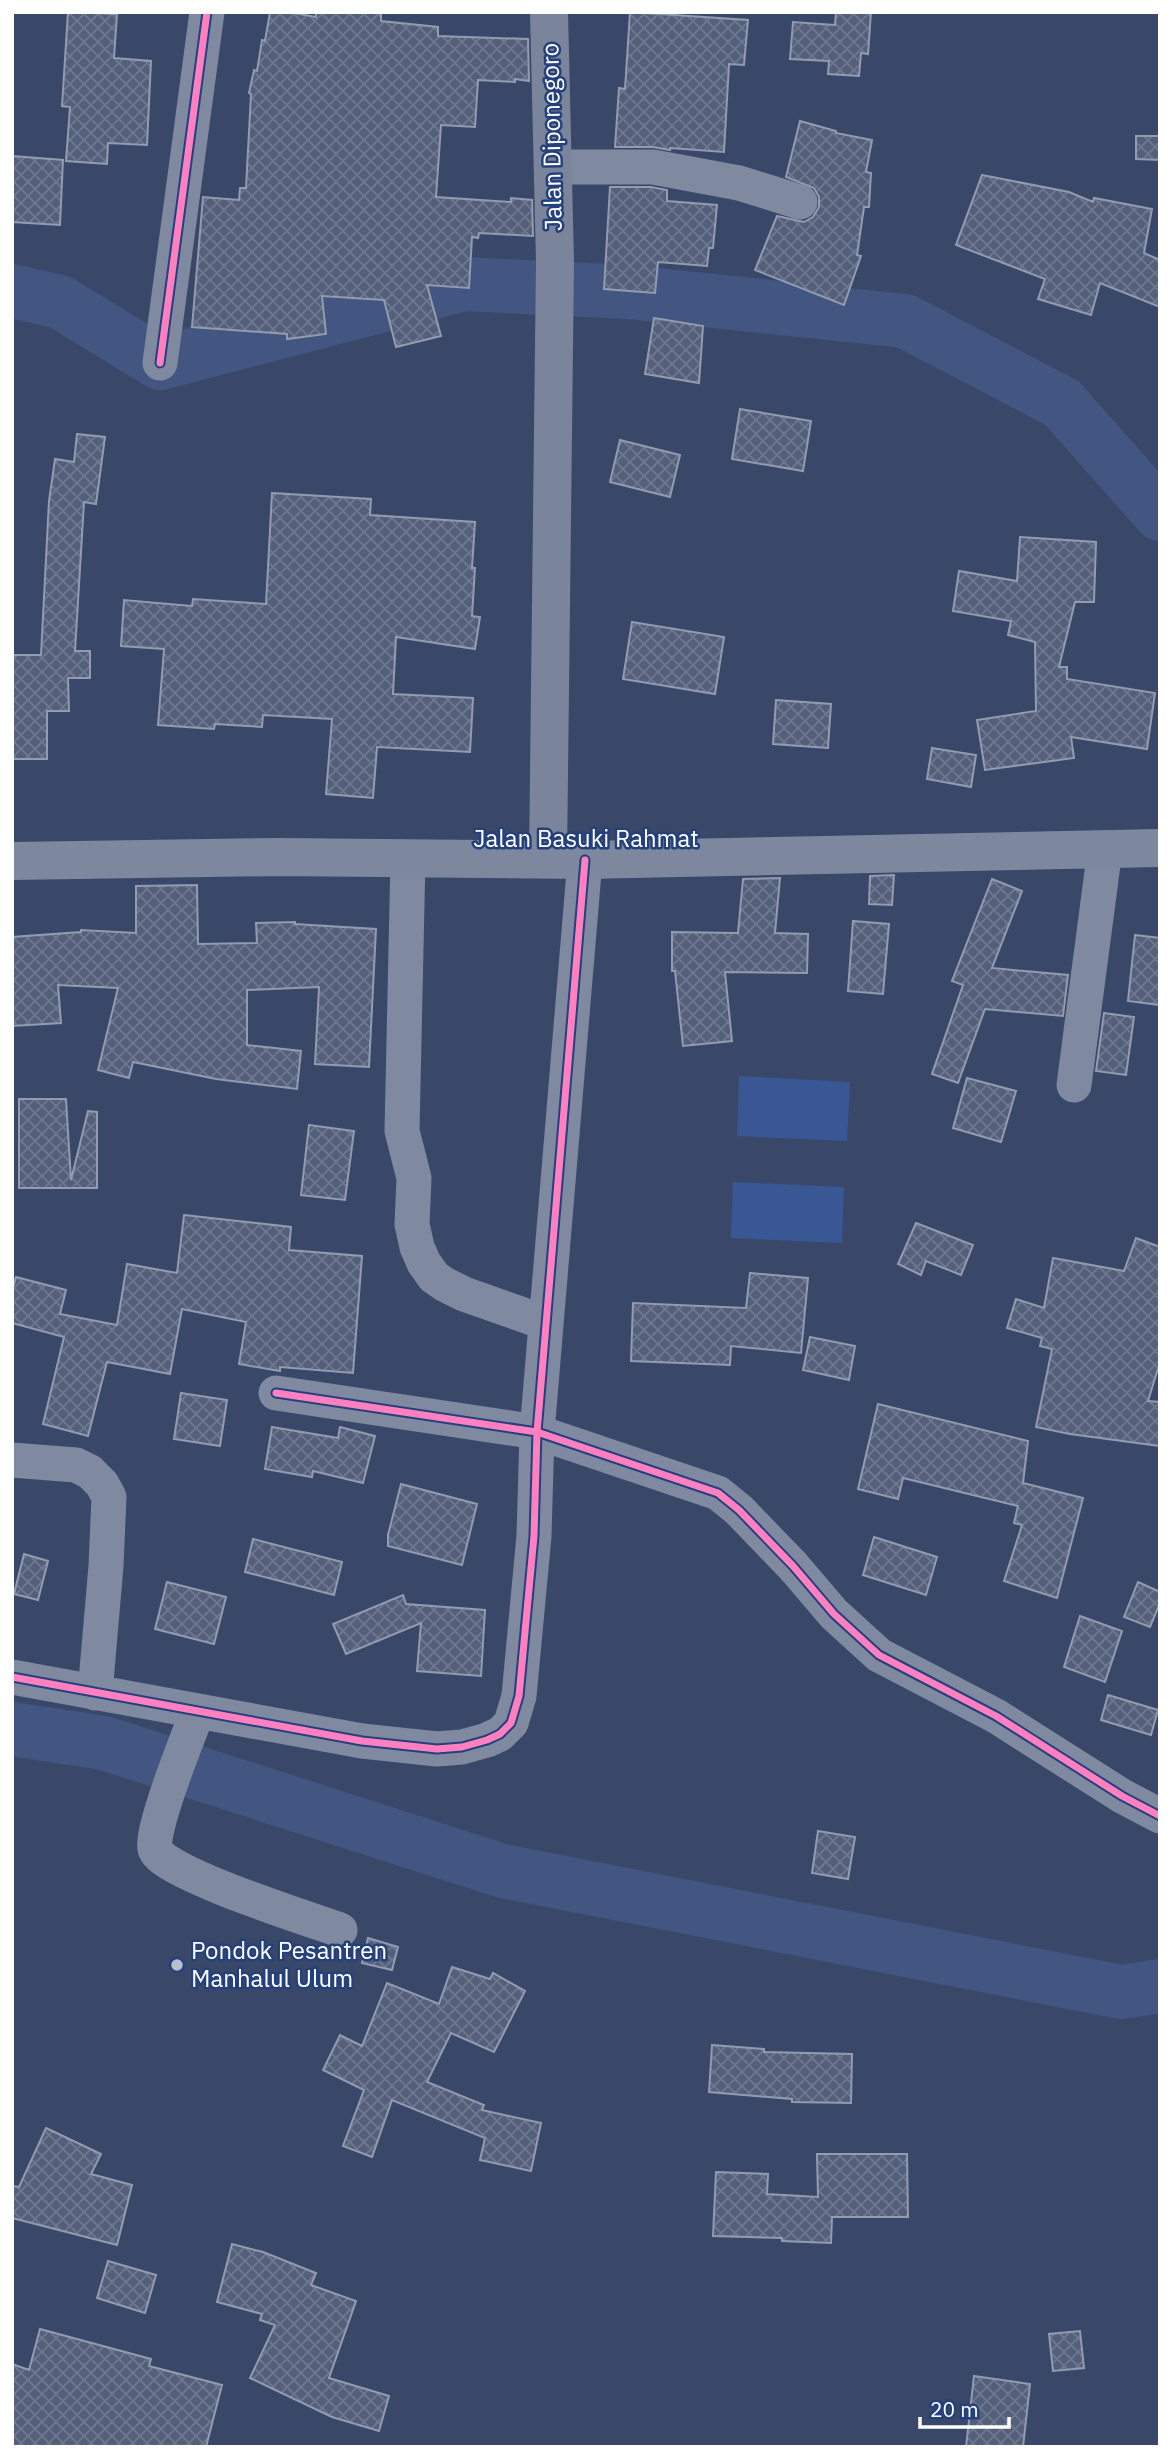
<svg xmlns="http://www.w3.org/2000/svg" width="1172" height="2459" viewBox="0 0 1172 2459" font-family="'IBM Plex Sans',sans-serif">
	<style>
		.grass { fill: #395794 }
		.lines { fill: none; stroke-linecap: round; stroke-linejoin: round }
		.river { stroke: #425681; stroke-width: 54 }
		.building { fill: url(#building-cross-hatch); stroke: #929baf; stroke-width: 2 }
		.street { stroke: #7f89a0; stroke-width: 35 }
		.secondary { stroke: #7a849b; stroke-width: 38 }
		.primary { stroke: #7d889f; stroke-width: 38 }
		.cycleway-casing { stroke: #25417d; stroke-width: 11 }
		.cycleway { stroke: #ff80c0; stroke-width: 7 }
		.poi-dot { fill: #babfca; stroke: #25417d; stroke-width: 2.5 }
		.labels { text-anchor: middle; stroke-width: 5; stroke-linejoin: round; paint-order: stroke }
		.street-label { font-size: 24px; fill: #fff; stroke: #25417d }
		.poi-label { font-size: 24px; fill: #fff; stroke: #25417d; text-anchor: start }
	</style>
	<defs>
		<pattern id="building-cross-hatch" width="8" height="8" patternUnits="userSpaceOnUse" patternTransform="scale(1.75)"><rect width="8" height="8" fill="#54607b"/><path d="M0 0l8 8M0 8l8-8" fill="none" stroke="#6e788f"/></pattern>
	</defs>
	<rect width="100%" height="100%" fill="#394869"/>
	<!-- grass -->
	<path class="grass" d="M739 1076 850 1082 847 1141 737 1136Z
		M733 1182 844 1187 842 1243 731 1238Z"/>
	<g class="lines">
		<!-- river -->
		<path class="river" d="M12 291 60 302 160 363 464 284 628 292 905 321 1062 403 1160 514
			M12 1729 104 1743 503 1871 1121 1992 1160 1986"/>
	</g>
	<!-- building -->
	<path class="building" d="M68 12 117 14 114 58 151 61 147 145 108 143 107 164 66 161 70 107 62 106Z
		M270 12H289L316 17V12H381V21L438 27V36L528 39 529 81 515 79V82L478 80 475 127 441 125 436 197 511 202V198L532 200 533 236 479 233 478 238 472 237 469 288 427 285 441 336 396 347 384 300 322 296 326 334 287 339V334L192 327 203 197 239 200 240 188H246L251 94 249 93 254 70 257 71 262 40 265 41Z
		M630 12 748 20 744 65 729 64 724 152 670 148V150L653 147H615L619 88 625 89Z
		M836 12H871L868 54 861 53 859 76 828 74 829 61 790 59 793 22 835 25Z
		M800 121 836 131V133L872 140 866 172 871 173 869 207H864L857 255 861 256 844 305 755 270 777 216 804 222 813 217 819 207V197L814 188 786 177Z
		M1136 136H1160V160L1136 159Z
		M12 156 63 160 60 225 12 222Z
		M982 175 1069 192 1093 202 1094 198 1152 209 1144 253 1160 260V307L1100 283 1091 315 1038 299 1045 279 956 245Z
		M610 187H651L667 190V201L717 205 713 248H709L707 266 658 262 655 293 604 289Z
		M654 318 703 326 699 383 645 374Z
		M740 409 811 421 803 471 732 459Z
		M77 434 105 437 96 504 84 502 75 651H90V678H68L69 711H47V759H12V655H41L49 501 55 459 74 462Z
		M620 440 680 455 670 497 610 482Z
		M272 493 371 499 370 515 475 522 472 568H475L472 616 480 617 475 649 396 637 393 694 473 698 470 752 377 747 373 798 326 794 332 719 263 715 262 727 215 724 214 729 158 725 164 649 121 646 124 600 192 606 193 599 266 604Z
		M1020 537 1096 542 1094 602H1075L1059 667H1067V679L1155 693 1147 749 1071 737 1074 758 985 770 977 720 1036 711 1035 642 1008 635 1011 621 953 611 959 571 1017 581Z
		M632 622 724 637 715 694 623 679Z
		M776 700 831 704 828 748 773 744Z
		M932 748 976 755 971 787 927 779Z
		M894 875 892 905 869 904 870 876Z
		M780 878 775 933 808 934 807 973 725 972 732 1041 683 1046 675 971H672V932L738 933 743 879Z
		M992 879 1022 891 992 968 1068 975 1063 1016 985 1009 958 1083 932 1074 963 985 952 981Z
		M197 885 198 944 257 943 256 923 295 922V924L376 929 369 1067 315 1064 319 987 247 990V1045L301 1051 297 1089 216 1079 133 1062 129 1078 98 1070 118 988 58 985 61 1023 12 1026V937L81 932V930L136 933V886Z
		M853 921 889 924 883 994 848 991Z
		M1135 935 1160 938V1005L1128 1001Z
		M1104 1013 1134 1017 1126 1075 1096 1071Z
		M967 1078 1016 1091 1001 1142 953 1128Z
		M19 1099H66L71 1180 88 1111 97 1112V1188H19Z
		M309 1125 354 1131 345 1200 301 1195Z
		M184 1215 291 1227 289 1250 362 1256 353 1373 280 1367V1371L239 1364 246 1322 182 1309 170 1374 107 1362 88 1436 43 1424 64 1337 12 1323V1291L16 1277 66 1290 60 1314 117 1325 127 1264 177 1273Z
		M916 1223 973 1245 961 1275 926 1261 921 1275 898 1264Z
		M1136 1238 1160 1247V1362L1148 1401 1160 1402V1446L1070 1434 1036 1427 1052 1349 1040 1346 1042 1338 1007 1328 1016 1299 1044 1308 1053 1258 1124 1271Z
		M750 1273 808 1278 801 1353 731 1346 730 1365 631 1361 633 1303 746 1308Z
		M810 1337 855 1346 849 1380 803 1370Z
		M181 1393 227 1400 220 1446 174 1439Z
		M878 1404 1028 1441 1023 1483 1083 1498 1057 1598 1004 1581 1022 1525 1014 1523 1018 1506 903 1478 898 1499 858 1489Z
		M272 1427 338 1438 340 1427 375 1436 363 1483 313 1471 312 1477 265 1469Z
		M401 1484 477 1504 462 1565 388 1546V1535Z
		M874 1537 937 1557 926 1595 863 1575Z
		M253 1539 342 1562 334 1595 245 1572Z
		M24 1554 48 1561 38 1600 14 1594Z
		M167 1582 226 1597 214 1644 155 1629Z
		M1138 1582 1160 1592V1603L1150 1627 1124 1617Z
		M403 1595 406 1604 485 1610 481 1676 417 1671 421 1623 346 1654 333 1624Z
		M1080 1616 1122 1631 1105 1682 1064 1667Z
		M1108 1695 1158 1710 1151 1735 1101 1720Z
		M818 1831 855 1837 848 1879 812 1873Z
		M368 1938 398 1947 392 1970 362 1963Z
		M452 1967 490 1979 493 1973 525 1991 494 2052 451 2033 427 2082 484 2105 482 2110 541 2123 531 2171 480 2160 485 2138 392 2100 372 2157 343 2146 364 2090 323 2070 340 2035 362 2046 387 1983 439 2004Z
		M712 2045 764 2049V2052L852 2054 851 2103 792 2102V2099L709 2092Z
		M46 2128 101 2154 91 2174 132 2185 117 2245 12 2218V2186L19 2187Z
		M817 2154H907L908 2217H832L831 2243 782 2241V2238L713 2236 716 2172 768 2174 767 2194 818 2197Z
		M232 2244 263 2252 316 2273 311 2285 356 2301 329 2378 389 2396 379 2431 332 2417 250 2378 275 2325 260 2320 262 2314 217 2302Z
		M108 2261 156 2275 145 2313 97 2298Z
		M40 2329 151 2359 149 2366 222 2385 206 2447H12V2364L29 2370Z
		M1080 2331 1084 2368 1053 2371 1049 2334Z
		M974 2376 1030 2384 1023 2447H966Z"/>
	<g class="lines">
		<!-- street -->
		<path class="street" d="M552 167H653L739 183 800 202
			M160 363 207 12
			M408 858 402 1131 414 1178 412 1224 417 1247 424 1263 434 1277 444 1284 464 1294 546 1323
			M1074 1085 1105 849
			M276 1393 537 1432 718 1493 739 1510 793 1566 834 1614 879 1655 996 1716 1122 1796 1160 1816
			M12 1460 76 1465 90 1472 102 1484 109 1497 106 1566 95 1693
			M12 1677 362 1741 437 1749 462 1747 487 1740 500 1734 511 1723 519 1696 534 1536 537 1432 585 860
			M198 1711C189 1734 150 1831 155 1849 160 1872 312 1920 340 1930"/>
		<!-- secondary -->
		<path class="secondary" d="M548 859 555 262 549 12"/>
		<!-- primary -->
		<path class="primary" d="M12 861 279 857 585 860 1160 848"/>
		<!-- cycleway casing -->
		<g class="cycleway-casing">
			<path id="cycleway" d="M160 363 207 12
				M276 1393 537 1432 718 1493 739 1510 793 1566 834 1614 879 1655 996 1716 1122 1796 1160 1816
				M12 1677 362 1741 437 1749 462 1747 487 1740 500 1734 511 1723 519 1696 534 1536 537 1432 585 860"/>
		</g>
		<!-- cycleway -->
		<use href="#cycleway" class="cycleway"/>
	</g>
	<!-- markers -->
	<circle class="poi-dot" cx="177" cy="1965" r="7"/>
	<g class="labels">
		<!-- street labels -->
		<g class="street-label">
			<text transform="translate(552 137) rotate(-91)" y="8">Jalan Diponegoro</text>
			<text x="586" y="847">Jalan Basuki Rahmat</text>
		</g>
		<!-- poi labels -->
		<g class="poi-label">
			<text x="191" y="1959">Pondok Pesantren<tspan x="191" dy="28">Manhalul Ulum</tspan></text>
		</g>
	</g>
	<!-- border -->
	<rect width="1172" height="2459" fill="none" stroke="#ffffff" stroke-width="28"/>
	<!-- scale -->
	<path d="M920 2417v10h89v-10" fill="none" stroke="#ffffff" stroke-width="3.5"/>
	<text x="930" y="2417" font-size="21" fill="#ffffff" stroke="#25417d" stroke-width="5" paint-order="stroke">20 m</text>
</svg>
